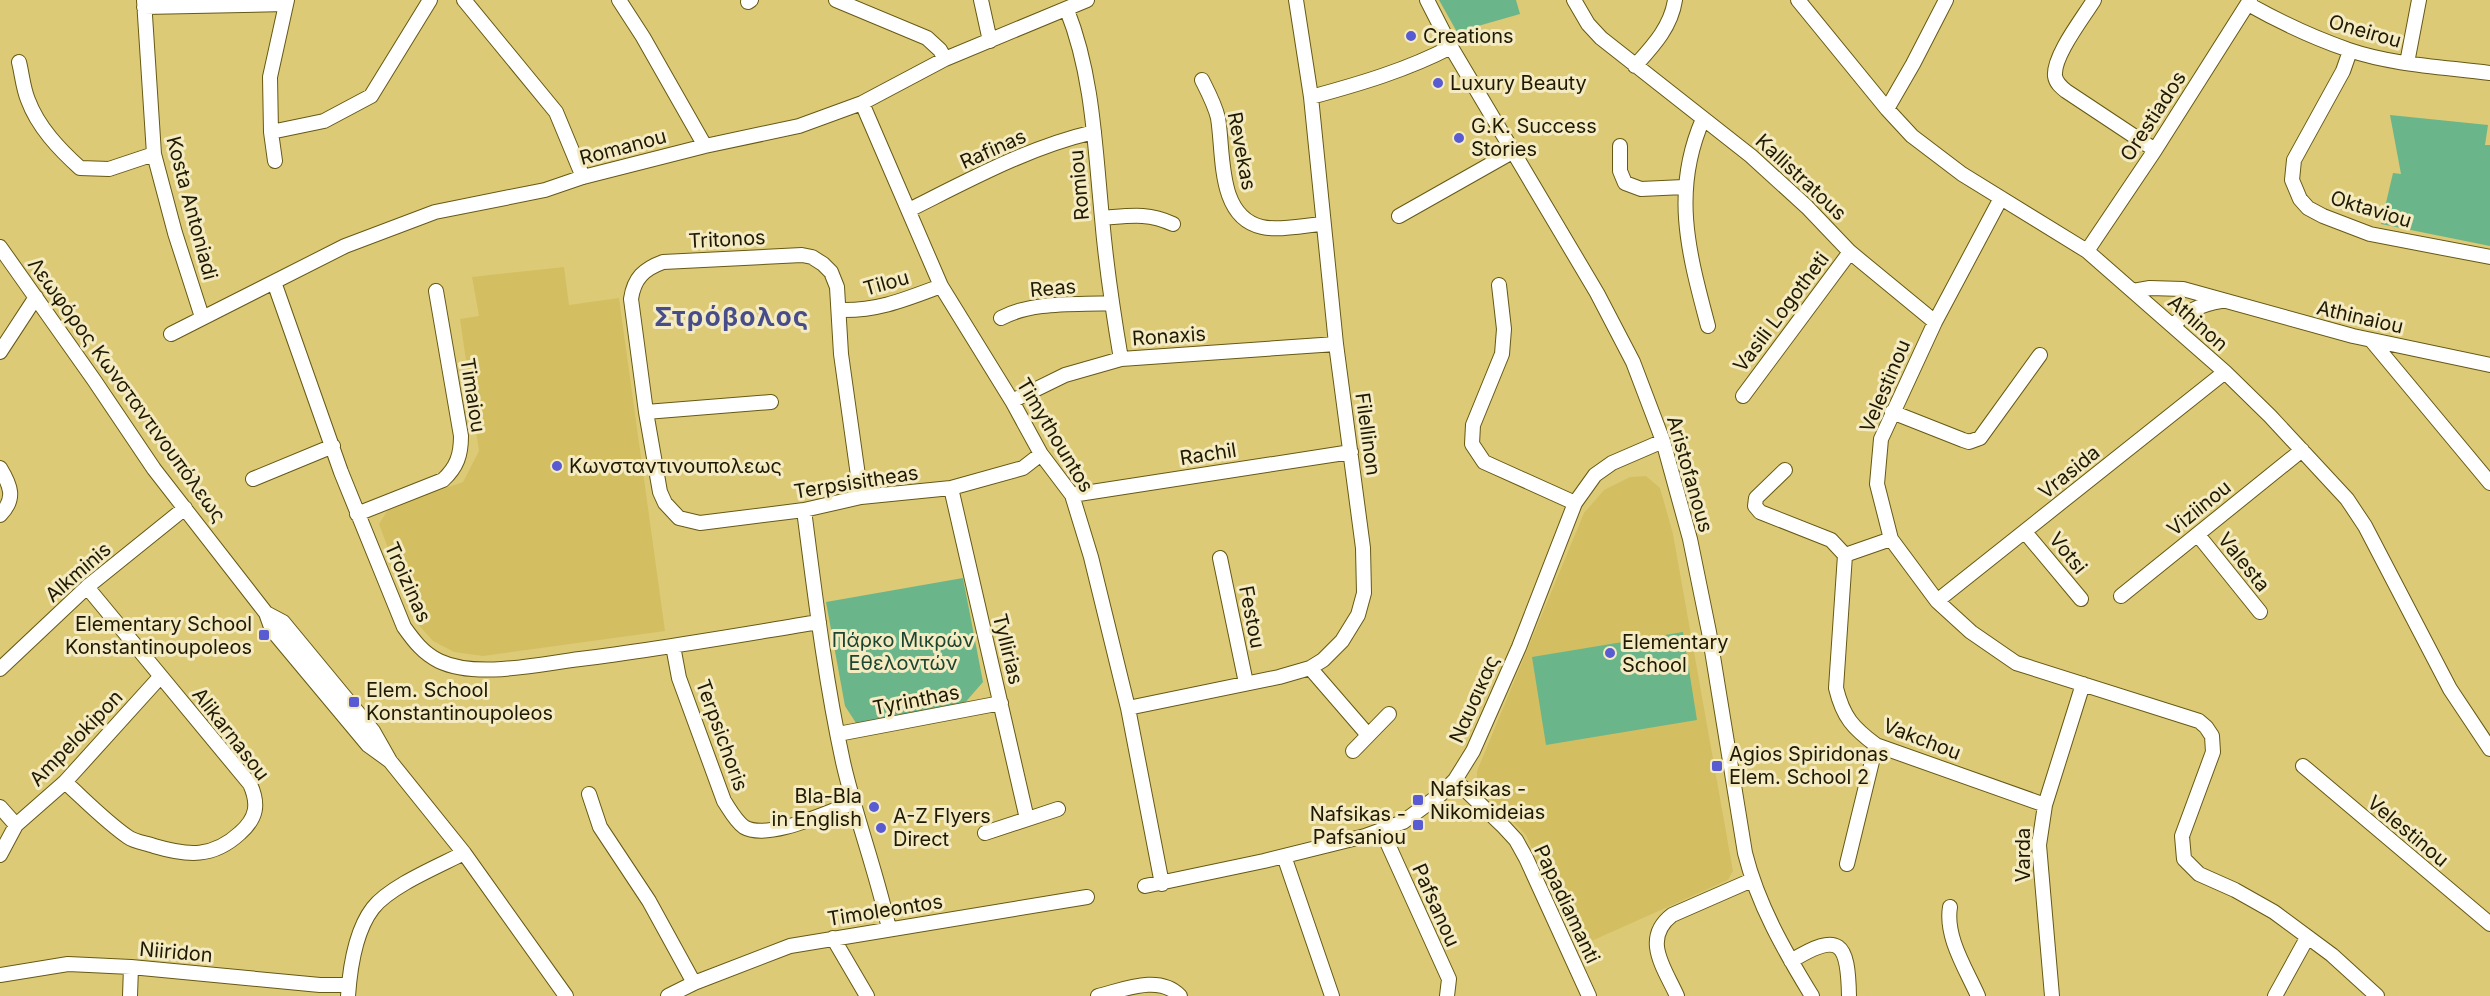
<svg xmlns="http://www.w3.org/2000/svg" width="2490" height="996" viewBox="0 0 2490 996" font-family="Inter,sans-serif">
	<style>
		.built { fill: #d3bf61 }
		.green { fill: #6ab68a }
		.lines { fill: none; stroke-linecap: round; stroke-linejoin: round }
		.minor-casing { stroke: #665915; stroke-width: 16 }
		.minor { stroke: #fff; stroke-width: 14 }
		.poi-dot { fill: #585bd2; stroke: #f4ebc3; stroke-width: 2 }
		.labels { text-anchor: middle; stroke-width: 6; stroke-linejoin: round; paint-order: stroke }
		.street-label { font-size: 20px; fill: #1f1901; stroke: #f4ebc3 }
		.poi-label { font-size: 20px; fill: #1f1901; stroke: #f4ebc3; text-anchor: start }
		.park-label { font-size: 20px; fill: #1c452f; stroke: #f4ebc3 }
		.district-label { font-size: 26px; font-weight: bold; letter-spacing: 1.5px; fill: #474d8a; stroke: #f4ebc3 }
	</style>
	<rect width="100%" height="100%" fill="#ddca76"/>
	<!-- built -->
	<path class="built" d="M564 267 569 305 619 298 665 631 483 656 454 652 433 641 415 621 379 524 389 508 463 482 479 451 460 319 479 316 472 277Z
		M1646 476 1660 488 1673 534 1733 871 1728 880 1578 947 1526 835 1486 794 1477 781V771L1584 513 1604 490 1630 477Z"/>
	<!-- green -->
	<path class="green" d="M1439 0H1516L1520 14 1457 32Z
		M2390 115 2488 125 2485 145H2490V246L2381 224 2393 173 2401 174Z
		M963 578 983 682 963 705 856 723 845 706 826 602Z
		M1683 632 1697 720 1546 745 1532 657Z"/>
	<g class="lines">
		<!-- minor casing -->
		<g class="minor-casing">
			<path id="minor" d="M144 0 154 154 175 233 202 317
				M464 0 556 112 583 177
				M619 0 643 37 705 146
				M836 0 927 38 940 50 945 59
				M981 0 990 41
				M1427 0 1451 47 1597 293 1633 362 1663 441 1690 539 1709 632 1745 853C1758 905 1784 950 1812 996
				M1574 0 1588 24 1601 38 1751 156 1807 207 1850 252 1935 322
				M1798 0 1887 109 1912 136 1962 174 2087 251 2225 372 2270 416 2347 499 2365 526 2450 689 2490 749
				M2094 0C2083 18 2053 56 2055 76 2056 83 2061 87 2066 91L2155 150
				M748 2 751 0
				M2248 4C2280 22 2314 38 2349 50 2393 65 2444 67 2490 73
				M144 7 286 4
				M1067 10C1093 75 1095 148 1102 218 1106 265 1113 312 1121 359
				M2350 51 2343 71 2294 160 2292 180 2300 199 2308 208 2323 216 2370 234 2490 257
				M19 62C22 74 23 88 28 100 38 127 59 149 80 168L109 169 154 154
				M2407 63 2419 0
				M1635 66C1653 46 1671 27 1675 0
				M1202 80C1208 92 1215 105 1218 118 1224 154 1217 217 1262 227 1278 231 1306 225 1323 224
				M1311 97C1359 84 1407 70 1451 47
				M862 103 941 286 1012 401 1041 454 1072 495 1091 557 1128 708 1162 884
				M1887 109 1913 64 1946 0
				M1703 119C1671 192 1689 254 1708 326
				M271 132 324 121 371 96 430 0
				M1620 146V171L1625 183 1641 189 1684 187
				M275 161 271 132 270 77 287 0
				M2001 198 1935 322 1881 439 1877 484 1891 539 1937 601 1971 632 2016 663 2199 721 2206 727 2212 736 2213 752 2182 836 2184 859 2199 874 2235 890 2274 912 2332 955 2377 996
				M909 210C969 180 1029 147 1094 132
				M1399 216 1514 151
				M1102 218C1129 216 1147 212 1173 224
				M0 247 94 380 154 469 266 613 272 630 368 745 390 761
				M2087 251 2155 150 2250 0
				M274 282 341 472 404 627C414 641 423 653 439 661 477 679 539 664 580 659 660 649 739 635 819 622
				M1499 285 1504 329 1502 354 1473 425 1472 444 1484 462 1575 503
				M2133 291 2150 288 2183 289 2353 336 2490 365
				M840 310C878 311 906 299 941 286
				M1001 318C1033 301 1075 305 1111 303
				M2173 326C2186 311 2201 304 2221 301
				M171 334 345 246 435 212 545 190 583 177 705 146 799 126 862 103 945 59 1087 0
				M2371 340 2490 483
				M0 352 36 297
				M1743 396 1850 252
				M1012 401 1065 375 1121 359 1336 344
				M646 412 771 402
				M1892 412 1963 440 1969 442 1980 438 2040 355
				M0 468C11 486 16 499 0 515
				M1785 470 1756 498 1755 506 1760 512 1831 540 1845 555 1836 688C1843 717 1853 728 1876 745L2045 805
				M253 479 333 446
				M951 488 1027 819
				M1072 495 1351 452
				M861 497 841 354 837 287 831 272 823 264 812 257 802 255 663 262C644 269 634 278 631 299L646 412 660 492 665 503 679 518 700 523 804 510 861 497 951 488 1023 468 1041 454
				M804 510C815 595 825 679 843 762 856 819 877 873 889 929
				M357 514 443 480C457 467 461 455 461 436L436 291
				M2025 532 2081 599
				M2198 535 2260 612
				M1845 555 1891 539
				M1220 558 1246 683
				M2121 596 2302 450
				M1937 601 2225 372
				M266 613 283 622 373 731 390 761 464 853 566 996
				M673 646 679 678 724 801C730 810 735 820 744 827 768 841 827 812 853 803
				M1310 668 1368 735
				M0 669 87 587 185 508
				M1128 708 1279 677 1310 668 1323 660 1342 641 1358 615 1364 593 1363 548 1336 344 1311 97 1296 0
				M838 734 1001 703
				M1353 751 1389 714
				M2303 766 2490 924
				M1455 780 1504 827 1516 840 1526 858 1589 996
				M65 782C85 800 105 821 128 837 135 842 146 843 154 846 188 856 213 858 240 833 257 818 259 804 250 784L87 587
				M589 794 600 827 649 901 694 983
				M0 807 16 825
				M1382 831 1449 979 1447 996
				M985 833 1058 809
				M0 855 16 825 65 782 160 677
				M1284 856 1332 996
				M1847 864 1876 745
				M1145 886 1264 861 1365 836 1403 822 1441 794 1455 780 1473 751 1519 647 1575 503 1595 475 1612 463 1663 441
				M1950 907C1945 937 1966 969 1978 996
				M833 938 867 996
				M1791 961C1840 931 1848 942 1849 996
				M0 975 68 964 131 967 320 985H349
				M130 996 131 967
				M348 996C350 968 355 931 373 908 390 886 439 866 464 853
				M668 996 694 983 790 946 1087 897
				M1098 996C1123 990 1159 974 1180 996
				M1677 996C1665 969 1641 939 1672 915L1752 880
				M2052 996 2039 845 2045 805 2083 684
				M2275 996 2307 938"/>
		</g>
		<!-- minor -->
		<use href="#minor" class="minor"/>
	</g>
	<!-- markers -->
	<g class="poi-dot">
		<circle cx="1411" cy="36" r="6"/>
		<circle cx="1438" cy="83" r="6"/>
		<circle cx="1459" cy="138" r="6"/>
		<circle cx="557" cy="466" r="6"/>
		<rect x="258" y="629" width="12" height="12" rx="3"/>
		<circle cx="1610" cy="653" r="6"/>
		<rect x="348" y="696" width="12" height="12" rx="3"/>
		<rect x="1711" y="760" width="12" height="12" rx="3"/>
		<rect x="1412" y="794" width="12" height="12" rx="3"/>
		<circle cx="874" cy="807" r="6"/>
		<rect x="1412" y="819" width="12" height="12" rx="3"/>
		<circle cx="881" cy="828" r="6"/>
	</g>
	<g class="labels">
		<!-- street labels -->
		<g class="street-label">
			<text transform="translate(2365 31) rotate(16)" y="7">Oneirou</text>
			<text transform="translate(2153 116) rotate(-57)" y="7">Orestiados</text>
			<text transform="translate(623 147) rotate(-15)" y="7">Romanou</text>
			<text transform="translate(993 149) rotate(-24)" y="7">Rafinas</text>
			<text transform="translate(1242 151) rotate(79)" y="7">Revekas</text>
			<text transform="translate(1801 177) rotate(43)" y="7">Kallistratous</text>
			<text transform="translate(1079 185) rotate(-95)" y="7">Romiou</text>
			<text transform="translate(192 208) rotate(75)" y="7">Kosta Antoniadi</text>
			<text transform="translate(2371 209) rotate(17)" y="7">Oktaviou</text>
			<text transform="translate(727 239) rotate(-3)" y="7">Tritonos</text>
			<text transform="translate(886 283) rotate(-16)" y="7">Tilou</text>
			<text transform="translate(1053 288) rotate(-5)" y="7">Reas</text>
			<text transform="translate(1781 312) rotate(-53)" y="7">Vasili Logotheti</text>
			<text transform="translate(2360 317) rotate(13)" y="7">Athinaiou</text>
			<text transform="translate(2198 323) rotate(42)" y="7">Athinon</text>
			<text transform="translate(1169 336) rotate(-4)" y="7">Ronaxis</text>
			<text transform="translate(1885 386) rotate(-67)" y="7">Velestinou</text>
			<text transform="translate(127 390) rotate(54)" y="7">Λεωφόρος Κωνσταντινουπόλεως</text>
			<text transform="translate(473 395) rotate(81)" y="7">Timaiou</text>
			<text transform="translate(1368 434) rotate(82)" y="7">Filellinon</text>
			<text transform="translate(1055 435) rotate(59)" y="7">Timythountos</text>
			<text transform="translate(1208 454) rotate(-9)" y="7">Rachil</text>
			<text transform="translate(2069 472) rotate(-39)" y="7">Vrasida</text>
			<text transform="translate(1690 474) rotate(74)" y="7">Aristofanous</text>
			<text transform="translate(856 482) rotate(-9)" y="7">Terpsisitheas</text>
			<text transform="translate(2199 508) rotate(-39)" y="7">Viziinou</text>
			<text transform="translate(2068 553) rotate(51)" y="7">Votsi</text>
			<text transform="translate(2244 562) rotate(51)" y="7">Valesta</text>
			<text transform="translate(78 572) rotate(-41)" y="7">Alkminis</text>
			<text transform="translate(408 582) rotate(66)" y="7">Troizinas</text>
			<text transform="translate(1252 617) rotate(79)" y="7">Festou</text>
			<text transform="translate(1008 649) rotate(76)" y="7">Tyllirias</text>
			<text transform="translate(1474 699) rotate(-66)" y="7">Ναυσικας</text>
			<text transform="translate(916 700) rotate(-11)" y="7">Tyrinthas</text>
			<text transform="translate(231 734) rotate(52)" y="7">Alikarnasou</text>
			<text transform="translate(722 735) rotate(70)" y="7">Terpsichoris</text>
			<text transform="translate(76 738) rotate(-46)" y="7">Ampelokipon</text>
			<text transform="translate(1922 739) rotate(21)" y="7">Vakchou</text>
			<text transform="translate(2408 831) rotate(40)" y="7">Velestinou</text>
			<text transform="translate(2023 855) rotate(-90)" y="7">Varda</text>
			<text transform="translate(1567 904) rotate(65)" y="7">Papadiamanti</text>
			<text transform="translate(1436 905) rotate(66)" y="7">Pafsanou</text>
			<text transform="translate(885 910) rotate(-9)" y="7">Timoleontos</text>
			<text transform="translate(176 952) rotate(5)" y="7">Niiridon</text>
		</g>
		<!-- poi labels -->
		<g class="poi-label">
			<text x="1423" y="43">Creations</text>
			<text x="1450" y="90">Luxury Beauty</text>
			<text x="1471" y="133">G.K. Success<tspan x="1471" dy="23">Stories</tspan></text>
			<text x="569" y="473">Κωνσταντινουπολεως</text>
			<text x="252" y="631" text-anchor="end">Elementary School<tspan x="252" dy="23">Konstantinoupoleos</tspan></text>
			<text x="1622" y="649">Elementary<tspan x="1622" dy="23">School</tspan></text>
			<text x="366" y="697">Elem. School<tspan x="366" dy="23">Konstantinoupoleos</tspan></text>
			<text x="1729" y="761">Agios Spiridonas<tspan x="1729" dy="23">Elem. School 2</tspan></text>
			<text x="1430" y="796">Nafsikas -<tspan x="1430" dy="23">Nikomideias</tspan></text>
			<text x="862" y="803" text-anchor="end">Bla-Bla<tspan x="862" dy="23">in English</tspan></text>
			<text x="1406" y="821" text-anchor="end">Nafsikas -<tspan x="1406" dy="23">Pafsaniou</tspan></text>
			<text x="893" y="823">A-Z Flyers<tspan x="893" dy="23">Direct</tspan></text>
		</g>
		<!-- park labels -->
		<g class="park-label">
			<text x="903" y="647">Πάρκο Μικρών<tspan x="903" dy="23">Εθελοντών</tspan></text>
		</g>
		<!-- district labels -->
		<g class="district-label">
			<text x="732" y="326">Στρόβολος</text>
		</g>
	</g>
</svg>
